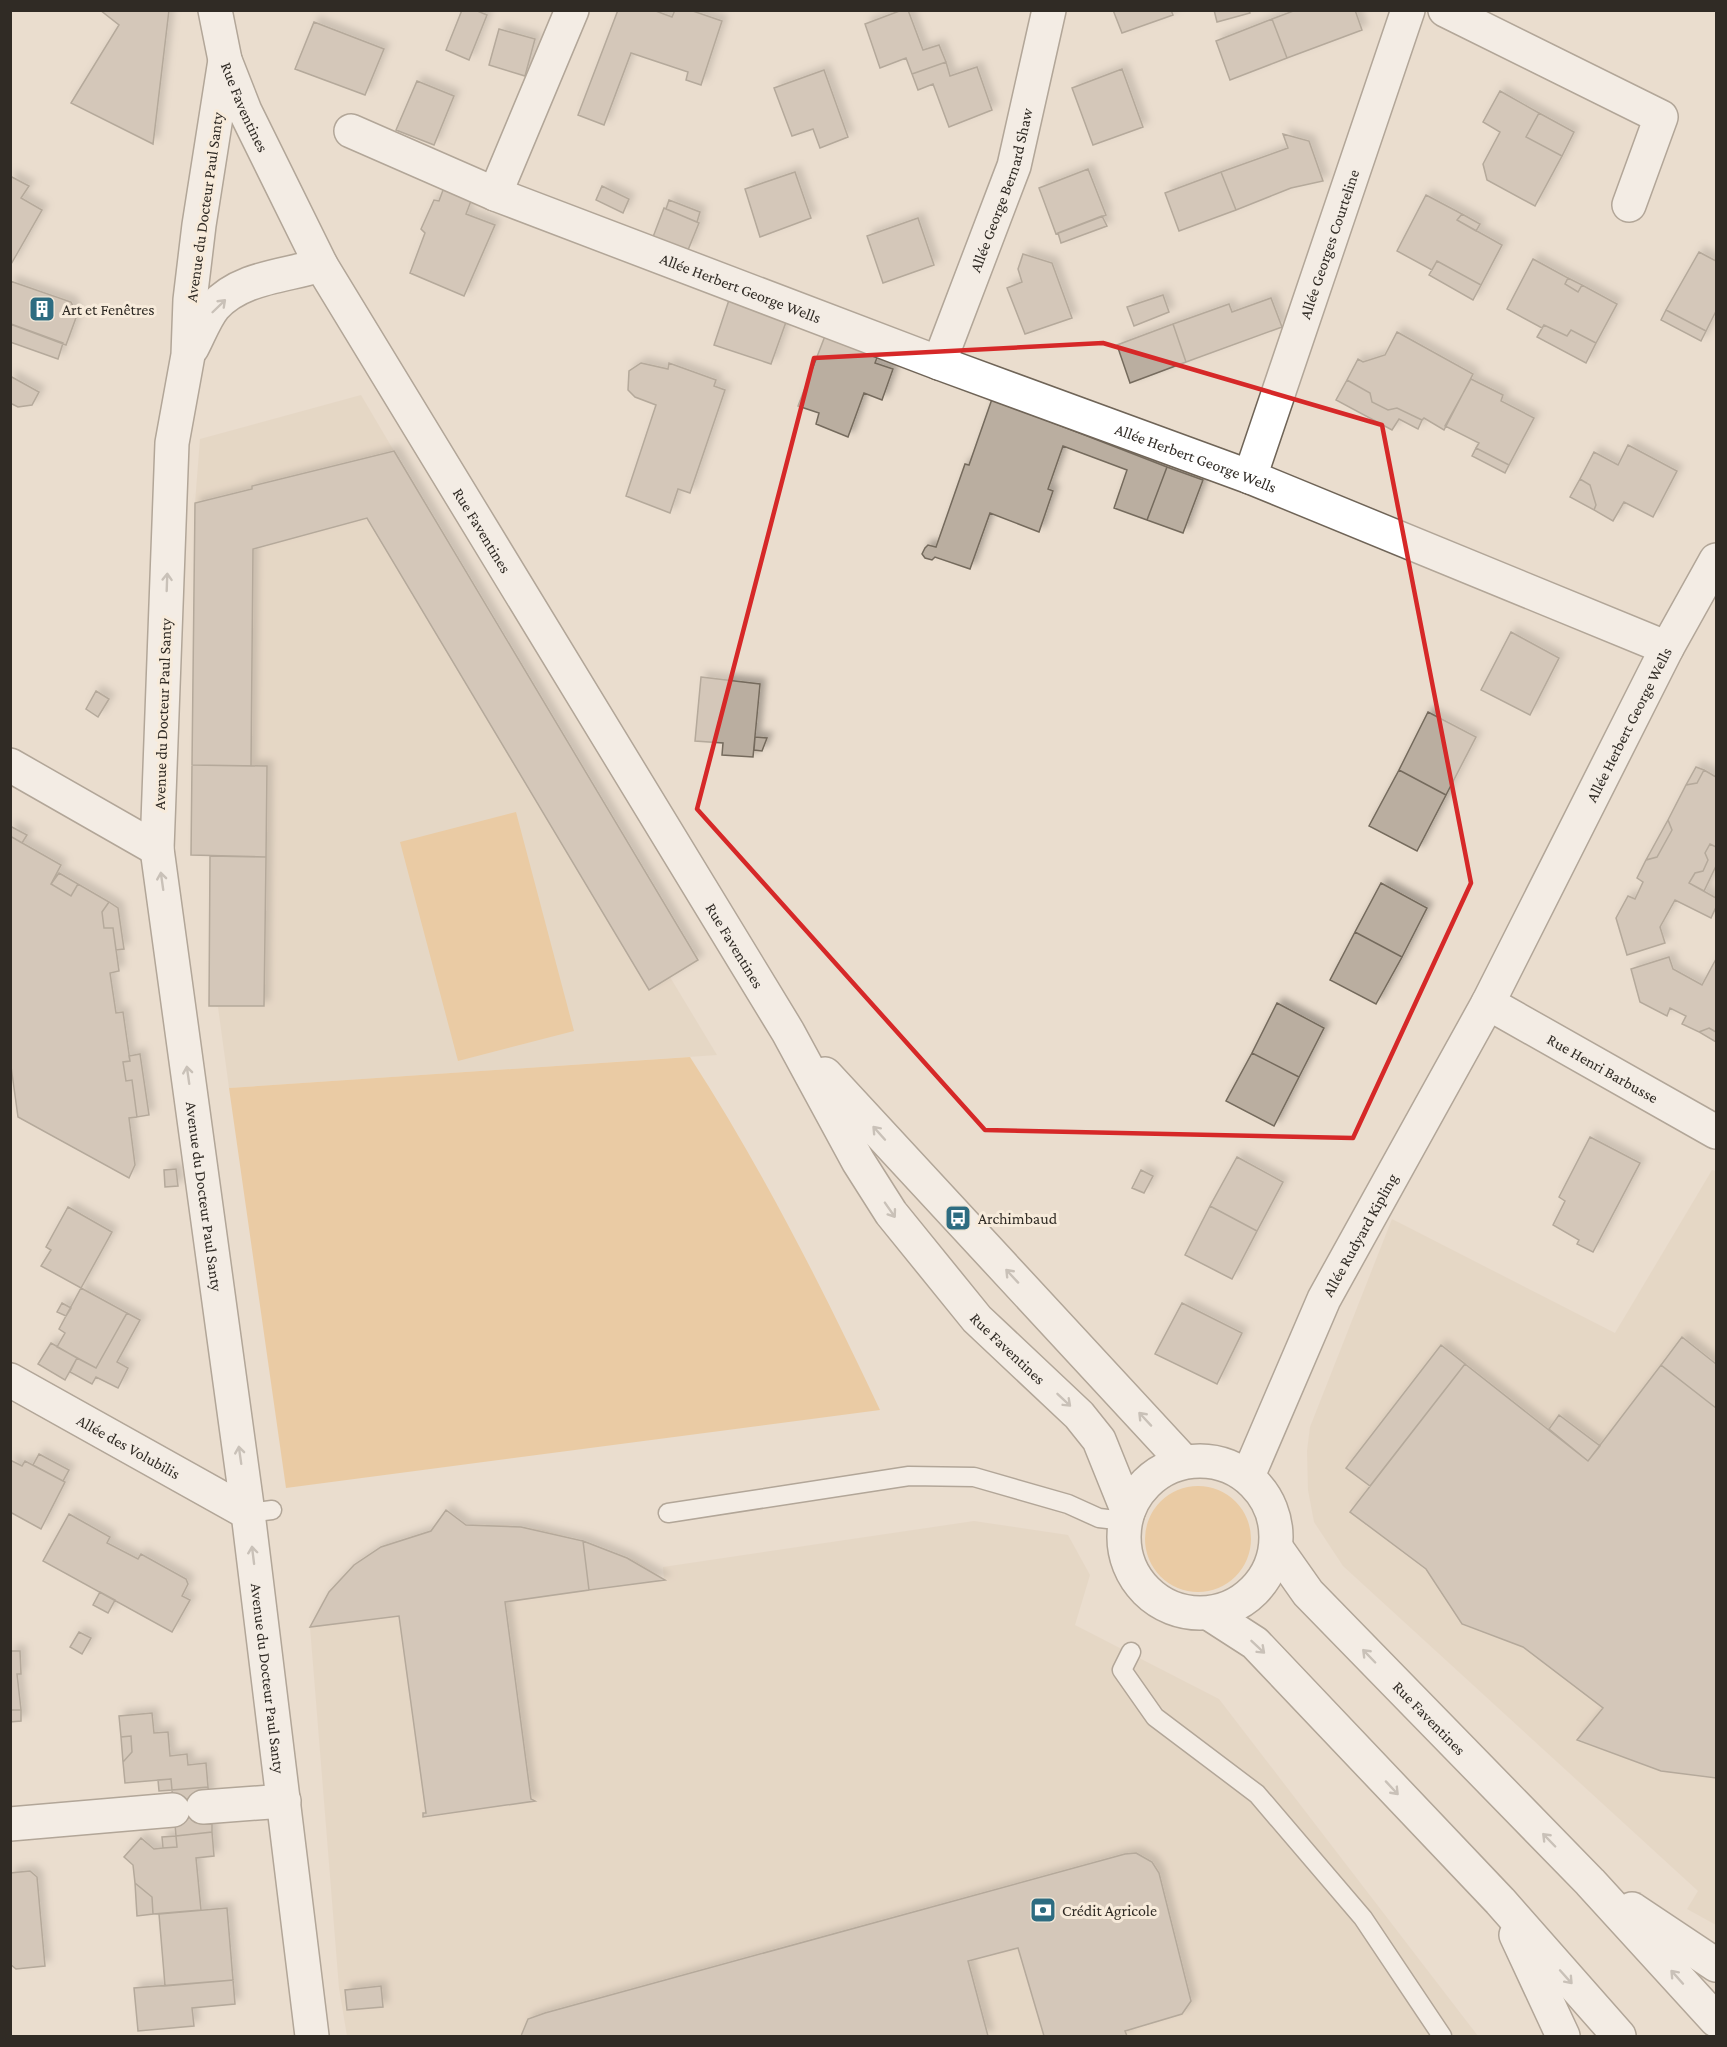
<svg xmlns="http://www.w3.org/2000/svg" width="1727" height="2047" viewBox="0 0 1727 2047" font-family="'Crimson Pro',serif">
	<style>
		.built { fill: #e1d0bb }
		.green { fill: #eab771 }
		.building { fill: #baaea0; stroke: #756b5d; stroke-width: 1.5; filter: url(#shadow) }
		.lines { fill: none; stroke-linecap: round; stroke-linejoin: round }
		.lane-casing { stroke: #6f6457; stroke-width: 21 }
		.street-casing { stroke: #6f6457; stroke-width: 36 }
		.secondary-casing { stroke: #6f6457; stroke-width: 36 }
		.lane { stroke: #fff; stroke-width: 18 }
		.street { stroke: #fff; stroke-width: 33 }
		.secondary { stroke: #fff; stroke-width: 33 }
		.oneway { stroke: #a2a09d }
		.marked { fill: none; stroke: #d62828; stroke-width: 4.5; stroke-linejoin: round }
		.labels { text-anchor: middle; stroke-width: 6; stroke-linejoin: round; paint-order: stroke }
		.street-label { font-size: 16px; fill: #302b25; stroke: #f7ebdb }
		.poi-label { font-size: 16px; fill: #302b25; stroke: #f7ebdb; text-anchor: start }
	</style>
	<defs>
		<filter id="shadow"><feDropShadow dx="5.5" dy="-5.5" stdDeviation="3" flood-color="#0004"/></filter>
	</defs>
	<rect width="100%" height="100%" fill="#eaddce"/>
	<!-- built -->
	<path class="built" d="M361 395 394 451 670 977 717 1055 229 1088 218 1007 209 1006 210 856 191 855 195 503 200 439Z
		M1712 1170 1716 1171V1925L1687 1909 1698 1891 1343 1566 1314 1522 1308 1490 1307 1451 1310 1427 1392 1219 1615 1333Z
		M446 1510 466 1525H507L544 1530 583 1541 637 1561 664 1579 663 1567 974 1521 1068 1535 1090 1575 1075 1625 1219 1699 1478 2036H347L339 1988 310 1627 322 1602 354 1565 381 1547 430 1531Z"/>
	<!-- green -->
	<path class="green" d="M516 812 574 1031 458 1061 400 842Z
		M690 1057C763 1170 823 1289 880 1410L286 1488 229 1088Z
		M1145 1539a53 53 0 1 1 106 0a53 53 0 1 1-106 0Z"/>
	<!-- building -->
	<path class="building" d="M169 10 153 144 71 103 119 25 100 10Z
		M462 10H475L487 15 469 60 446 50Z
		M618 10H653L672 17 675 10H690L722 21 701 85 686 80 688 72 631 53 604 125 578 115Z
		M902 10H908L923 50 939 45 946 62 912 74 906 58 880 68 865 24Z
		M1113 10H1171L1173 15 1122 33Z
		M1214 10H1249L1250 13 1217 22Z
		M1296 10H1355L1362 30 1287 58 1272 19Z
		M1272 19 1287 58 1230 80 1216 41Z
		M314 22 384 49 365 95 295 69Z
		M499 29 535 39 525 76 489 65Z
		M946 62 950 76 977 67 992 110 949 127 933 84 918 90 912 74Z
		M1122 69 1143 127 1093 145 1072 88Z
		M824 70 848 137 820 148 813 129 792 136 774 88Z
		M417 81 454 96 434 145 396 130Z
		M1500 91 1539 113 1526 137 1562 156 1535 206 1487 180 1483 164 1500 132 1483 122Z
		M1539 113 1574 132 1562 156 1526 137Z
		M1283 134 1309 141 1323 181 1291 188 1236 210 1221 172 1288 148Z
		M1088 169 1106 215 1056 234 1039 188Z
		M795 172 811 218 760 237 745 189Z
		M1221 172 1236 210 1179 231 1165 193Z
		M10 176 29 186 21 198 42 210 10 266Z
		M446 182 474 193 466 214 495 225 464 296 410 273 425 233 421 229 434 200 439 201Z
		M602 186 629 199 623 213 596 200Z
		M1426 195 1462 214 1457 220 1502 245 1481 285 1437 261 1432 270 1397 251Z
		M669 200 700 212 697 222 666 209Z
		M664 208 699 223 688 250 653 237Z
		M1462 214 1480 224 1476 231 1457 220Z
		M1102 216 1107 226 1061 243 1058 233Z
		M918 218 934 265 883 283 867 236Z
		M1699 252 1716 261V311L1706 331 1666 310Z
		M1023 254 1052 263 1072 318 1025 334 1007 288 1022 282 1018 269Z
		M1533 259 1568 278 1565 284 1578 292 1582 285 1617 304 1596 343 1571 330 1567 336 1544 325 1542 328 1507 309Z
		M1437 261 1481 285 1473 300 1429 275Z
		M1568 278 1582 285 1578 292 1565 284Z
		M10 281 71 302 77 315 66 345 10 324Z
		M1163 295 1169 312 1134 326 1127 307Z
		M1271 298 1282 327 1186 362 1173 324 1229 304 1232 312Z
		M729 300 786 322 771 364 714 345Z
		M1666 310 1706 331 1701 341 1661 320Z
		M11 324 63 343 58 359 10 342Z
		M1173 324 1186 362 1130 383 1117 345Z
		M1544 325 1567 336 1571 330 1596 343 1586 363 1537 337Z
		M1397 332 1473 374 1444 430 1424 418 1422 420 1397 408 1388 410 1372 402 1370 393 1347 380 1358 359 1363 362 1385 355Z
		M825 336 878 355 875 363 893 369 882 400 864 393 848 437 816 424 819 413 798 406Z
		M641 363 668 369 669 363 716 380 714 386 725 390 690 493 678 489 670 513 626 496 656 405 635 397 628 390 629 371Z
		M10 376 39 392 32 405 18 407 10 403Z
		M1471 379 1503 395 1501 401 1534 418 1509 465 1476 448 1479 443 1445 426Z
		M1347 380 1370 393 1372 402 1388 410 1397 408 1422 420 1418 429 1399 419 1392 430 1336 400Z
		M992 399 1167 467 1147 520 1114 508 1127 470 1063 446 1048 489 1053 491 1039 532 990 513 970 569 935 557 932 560 925 558 922 554 925 548 928 545 936 547 965 464 969 465Z
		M1628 445 1677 471 1653 517 1624 502 1613 521 1594 510 1596 505 1590 485 1580 479 1594 452 1618 465Z
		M1476 448 1509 465 1505 473 1472 456Z
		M394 451 698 960 649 990 367 518 253 549 251 766 192 765 195 503 252 489V486Z
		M1167 467 1203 480 1183 533 1147 520Z
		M1580 479 1590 485 1596 505 1594 510 1570 497Z
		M1511 632 1559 658 1530 715 1481 690Z
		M701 677 760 684 753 757 722 755 723 743 695 741Z
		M96 691 109 699 98 717 86 709Z
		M1428 712 1476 737 1446 795 1399 770Z
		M755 737 767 738 762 751 754 750Z
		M192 765 267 766 266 857 191 855Z
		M1696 767 1704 770 1697 783 1686 785Z
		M1399 770 1446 795 1417 851 1369 826Z
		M1704 770 1716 777V847L1710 844 1705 853 1708 860 1703 871 1695 873 1689 883 1716 898V907L1711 918 1675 900 1660 927 1665 943 1627 955 1616 918 1628 896 1635 899 1643 882 1637 878 1646 860 1657 857 1672 830 1668 820 1686 785 1697 783Z
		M1668 820 1672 830 1657 857 1646 860Z
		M10 826 27 835 22 843 10 836Z
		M10 836 61 865 51 884 71 896 78 884 109 902 102 912 104 928H113L119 971 110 973 116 1013 123 1012 130 1061 123 1062 126 1081 132 1080 137 1117 129 1118 135 1165 129 1178 18 1117 10 1059Z
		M1710 844 1716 847V866L1704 891 1689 883 1695 873 1703 871 1708 860 1705 853Z
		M210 856 266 857 264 1006H209Z
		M59 873 78 884 71 896 51 884Z
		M1381 883 1427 908 1402 957 1355 932Z
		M109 902 118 908 124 949 116 950 113 928H104L102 912Z
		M1355 932 1402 957 1376 1004 1330 980Z
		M1669 957 1673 969 1702 985 1716 959V1032L1709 1028 1699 1032 1682 1024 1686 1016 1670 1008 1667 1016 1640 1002 1631 969Z
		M1277 1003 1324 1028 1299 1077 1252 1053Z
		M1709 1028 1716 1032V1042L1699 1032Z
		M1252 1053 1299 1077 1274 1126 1226 1101Z
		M140 1054 149 1115 137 1117 132 1080 126 1081 123 1062 130 1061 129 1056Z
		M1590 1137 1640 1163 1593 1252 1577 1244 1579 1240 1553 1225 1565 1201 1559 1197Z
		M1237 1157 1283 1182 1257 1231 1210 1206Z
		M176 1169 178 1186 165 1187 164 1170Z
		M1141 1170 1153 1176 1144 1193 1132 1188Z
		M1210 1206 1257 1231 1232 1279 1185 1255Z
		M68 1207 112 1232 81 1288 41 1266 51 1250 46 1247Z
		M81 1288 127 1313 96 1368 57 1347 65 1333 59 1329Z
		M62 1303 71 1308 66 1316 57 1312Z
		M1182 1303 1242 1333 1217 1384 1155 1354Z
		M127 1313 140 1320 117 1362 128 1368 118 1388 96 1377 92 1384 70 1372 77 1358 96 1368Z
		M1682 1337 1716 1364V1408L1661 1365Z
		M51 1343 77 1358 65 1380 38 1364Z
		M1441 1345 1465 1364 1370 1486 1346 1468Z
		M1465 1364 1588 1461 1661 1365 1716 1408V1778L1661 1771 1577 1740 1603 1708 1523 1647 1462 1624 1426 1569 1350 1512Z
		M1559 1415 1600 1446 1588 1461 1549 1429Z
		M39 1454 69 1470 63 1481 33 1465Z
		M10 1460 22 1466 25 1461 65 1482 41 1529 10 1512Z
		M446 1510 466 1525 521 1527 583 1541 589 1590 505 1602 531 1799 535 1801 423 1817V1813H426L399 1616 310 1627 329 1592 354 1565 381 1547 431 1531Z
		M69 1514 110 1537 107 1543 138 1559 141 1554 186 1579 188 1584 182 1596 190 1600 172 1632 43 1561Z
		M583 1541 627 1558 665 1580 589 1590Z
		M100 1592 115 1600 108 1613 93 1605Z
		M79 1632 91 1638 82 1654 70 1647Z
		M10 1651H20L21 1674H17L21 1710H10Z
		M10 1710H21V1721L10 1722Z
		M152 1713 154 1733 168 1732 170 1756 187 1754 188 1765 206 1763 208 1787 172 1790 171 1779 125 1783 123 1762 132 1752 131 1736 121 1737 119 1716Z
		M131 1736 132 1752 123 1762 121 1737Z
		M171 1779 172 1790 159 1791 158 1780Z
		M208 1787 209 1796 202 1797 205 1824H212V1832L176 1836 172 1790Z
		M212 1832 214 1856 196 1858 201 1910 153 1914 152 1897 135 1883 133 1865 124 1857 141 1838 154 1849 163 1848 177 1847 176 1836Z
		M176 1836 177 1847 163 1848 162 1837Z
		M1136 1853 1152 1862 1159 1873 1191 2001 1182 2014 1125 2031 1127 2036H1044L1018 1948 968 1961 988 2036H521L528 2019 545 2013 1125 1854Z
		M30 1871 37 1877 45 1966 16 1969 10 1964V1873Z
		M135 1883 152 1897 153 1914 137 1916Z
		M227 1908 233 1980 165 1986 159 1914Z
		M233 1980 235 2004 192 2008 194 2026 138 2031 134 1988Z
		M381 1986 383 2007 347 2010 345 1990Z"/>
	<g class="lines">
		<!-- lane casing -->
		<g class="lane-casing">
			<path id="lane" d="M248 1513 272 1510
				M668 1513 909 1476 974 1477 1068 1504 1099 1518 1125 1521
				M1131 1652 1122 1670 1155 1717 1257 1794 1363 1918 1442 2036"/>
		</g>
		<!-- street casing -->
		<g class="street-casing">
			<g id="street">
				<path d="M1445 10 1661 117 1629 205"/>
				<path id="s1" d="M225 60 199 225 190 300 188 355 172 443 157 849 248 1513 312 2036"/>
				<path id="s2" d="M351 131 495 194 939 363 1250 477 1667 648"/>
				<path d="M495 194 572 10"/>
				<path d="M192 348C199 335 205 318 214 307 240 277 286 276 321 265"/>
				<path id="s3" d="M939 363 1014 166 1049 10"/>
				<path id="s4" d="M1250 477 1408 10"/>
				<path d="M10 765 157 849"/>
				<path id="s5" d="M1488 1003 1716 1132"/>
				<path id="s6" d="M10 1380 248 1513"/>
				<path id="s7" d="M1248 1476 1324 1299 1488 1003 1667 648 1716 560"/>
				<path d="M203 1807 284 1801"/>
				<path d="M10 1824 173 1810"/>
			</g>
		</g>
		<!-- secondary casing -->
		<g class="secondary-casing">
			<g id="secondary">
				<path id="s8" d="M215 10 225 60 245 111 321 265 788 1032 858 1161 891 1213 977 1319 1079 1415 1099 1440 1128 1512"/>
				<path d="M825 1074 1184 1462"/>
				<circle cx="1200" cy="1537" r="76"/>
				<path id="s9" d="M1277 1549 1308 1593 1590 1882 1716 2020"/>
				<path d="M1210 1614 1255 1643 1500 1901 1619 2036"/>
				<path d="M1632 1909 1716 1965"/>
				<path d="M1516 1935 1563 2036"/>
			</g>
		</g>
		<!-- lane -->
		<use href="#lane" class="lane"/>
		<!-- street -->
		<use href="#street" class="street"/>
		<!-- secondary -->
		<use href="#secondary" class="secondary"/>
	</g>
	<!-- one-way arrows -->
	<defs><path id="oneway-shaft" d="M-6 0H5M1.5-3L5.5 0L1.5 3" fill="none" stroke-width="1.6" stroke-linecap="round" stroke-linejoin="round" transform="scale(1.5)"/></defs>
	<g class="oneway">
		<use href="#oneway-shaft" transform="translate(219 306) rotate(-44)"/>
		<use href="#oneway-shaft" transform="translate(167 582) rotate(-88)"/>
		<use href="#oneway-shaft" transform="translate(162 881) rotate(-98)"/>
		<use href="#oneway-shaft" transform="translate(188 1075) rotate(-98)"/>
		<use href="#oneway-shaft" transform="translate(879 1133) rotate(-132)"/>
		<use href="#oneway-shaft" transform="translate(890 1210) rotate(55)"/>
		<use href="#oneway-shaft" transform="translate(1012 1276) rotate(-133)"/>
		<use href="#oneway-shaft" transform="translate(1064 1400) rotate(43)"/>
		<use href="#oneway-shaft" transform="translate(1145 1419) rotate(-133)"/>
		<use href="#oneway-shaft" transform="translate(240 1455) rotate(-98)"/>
		<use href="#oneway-shaft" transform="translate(253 1555) rotate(-97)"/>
		<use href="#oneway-shaft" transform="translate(1258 1647) rotate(43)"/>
		<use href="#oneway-shaft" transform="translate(1369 1656) rotate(-134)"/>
		<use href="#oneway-shaft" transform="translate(1392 1788) rotate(47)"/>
		<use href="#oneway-shaft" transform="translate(1549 1840) rotate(-134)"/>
		<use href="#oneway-shaft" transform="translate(1566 1977) rotate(48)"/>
		<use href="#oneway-shaft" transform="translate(1677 1977) rotate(-132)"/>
	</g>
	<!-- marked area -->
	<path d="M0 0H1727V2047H0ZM1103 343 1382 425 1471 883 1353 1138 985 1130 697 809 814 358Z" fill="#eaddce" fill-opacity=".55" fill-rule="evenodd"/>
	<path class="marked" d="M1103 343 1382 425 1471 883 1353 1138 985 1130 697 809 814 358Z"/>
	<!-- icons -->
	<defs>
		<g id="building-square" transform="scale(1.35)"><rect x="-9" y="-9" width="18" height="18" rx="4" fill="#2d6c81" stroke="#f7ebdb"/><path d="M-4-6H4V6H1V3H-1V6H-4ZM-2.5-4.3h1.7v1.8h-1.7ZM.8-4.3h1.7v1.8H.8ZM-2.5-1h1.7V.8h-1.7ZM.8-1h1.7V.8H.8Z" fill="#fff"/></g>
		<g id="bus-square" transform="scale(1.35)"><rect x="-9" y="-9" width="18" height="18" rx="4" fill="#2d6c81" stroke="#f7ebdb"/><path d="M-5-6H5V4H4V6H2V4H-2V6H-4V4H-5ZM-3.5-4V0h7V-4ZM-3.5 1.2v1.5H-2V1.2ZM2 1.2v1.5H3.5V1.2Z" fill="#fff"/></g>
		<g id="bank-square" transform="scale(1.35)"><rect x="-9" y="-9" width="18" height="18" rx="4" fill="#2d6c81" stroke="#f7ebdb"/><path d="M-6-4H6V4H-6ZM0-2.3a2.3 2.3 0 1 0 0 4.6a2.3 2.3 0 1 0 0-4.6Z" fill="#fff"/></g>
	</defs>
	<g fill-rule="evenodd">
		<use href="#building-square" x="42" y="309"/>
		<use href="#bus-square" x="958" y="1218"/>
		<use href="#bank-square" x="1043" y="1910"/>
	</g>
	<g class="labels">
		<!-- street labels -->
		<g class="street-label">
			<text dy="6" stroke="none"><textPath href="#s8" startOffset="102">Rue Faventines</textPath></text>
			<text dy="6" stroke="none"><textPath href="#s3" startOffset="184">Allée George Bernard Shaw</textPath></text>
			<text transform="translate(204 207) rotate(-82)" y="6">Avenue du Docteur Paul Santy</text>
			<text dy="6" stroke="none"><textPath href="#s4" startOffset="246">Allée Georges Courteline</textPath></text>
			<text dy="6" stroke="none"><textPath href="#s2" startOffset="420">Allée Herbert George Wells</textPath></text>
			<text dy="6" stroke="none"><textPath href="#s2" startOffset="906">Allée Herbert George Wells</textPath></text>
			<text dy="6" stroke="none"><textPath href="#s8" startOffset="588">Rue Faventines</textPath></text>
			<text transform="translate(162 714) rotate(-88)" y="6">Avenue du Docteur Paul Santy</text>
			<text dy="6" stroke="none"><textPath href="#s7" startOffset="843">Allée Herbert George Wells</textPath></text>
			<text dy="6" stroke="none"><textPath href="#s8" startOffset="1074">Rue Faventines</textPath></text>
			<text dy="6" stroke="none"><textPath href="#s5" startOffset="132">Rue Henri Barbusse</textPath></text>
			<text dy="6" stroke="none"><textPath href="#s1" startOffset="1144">Avenue du Docteur Paul Santy</textPath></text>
			<text dy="6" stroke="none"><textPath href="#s7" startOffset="266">Allée Rudyard Kipling</textPath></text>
			<text dy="6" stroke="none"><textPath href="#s8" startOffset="1563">Rue Faventines</textPath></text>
			<text dy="6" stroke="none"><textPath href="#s6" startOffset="136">Allée des Volubilis</textPath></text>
			<text dy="6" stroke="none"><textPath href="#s1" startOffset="1630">Avenue du Docteur Paul Santy</textPath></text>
			<text dy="6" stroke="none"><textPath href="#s9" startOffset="228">Rue Faventines</textPath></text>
		</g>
		<!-- poi labels -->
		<g class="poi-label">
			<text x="62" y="315">Art et Fenêtres</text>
			<text x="978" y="1224">Archimbaud</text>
			<text x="1062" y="1916">Crédit Agricole</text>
		</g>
	</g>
	<!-- border -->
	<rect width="1727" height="2047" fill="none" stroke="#302b25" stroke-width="24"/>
</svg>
